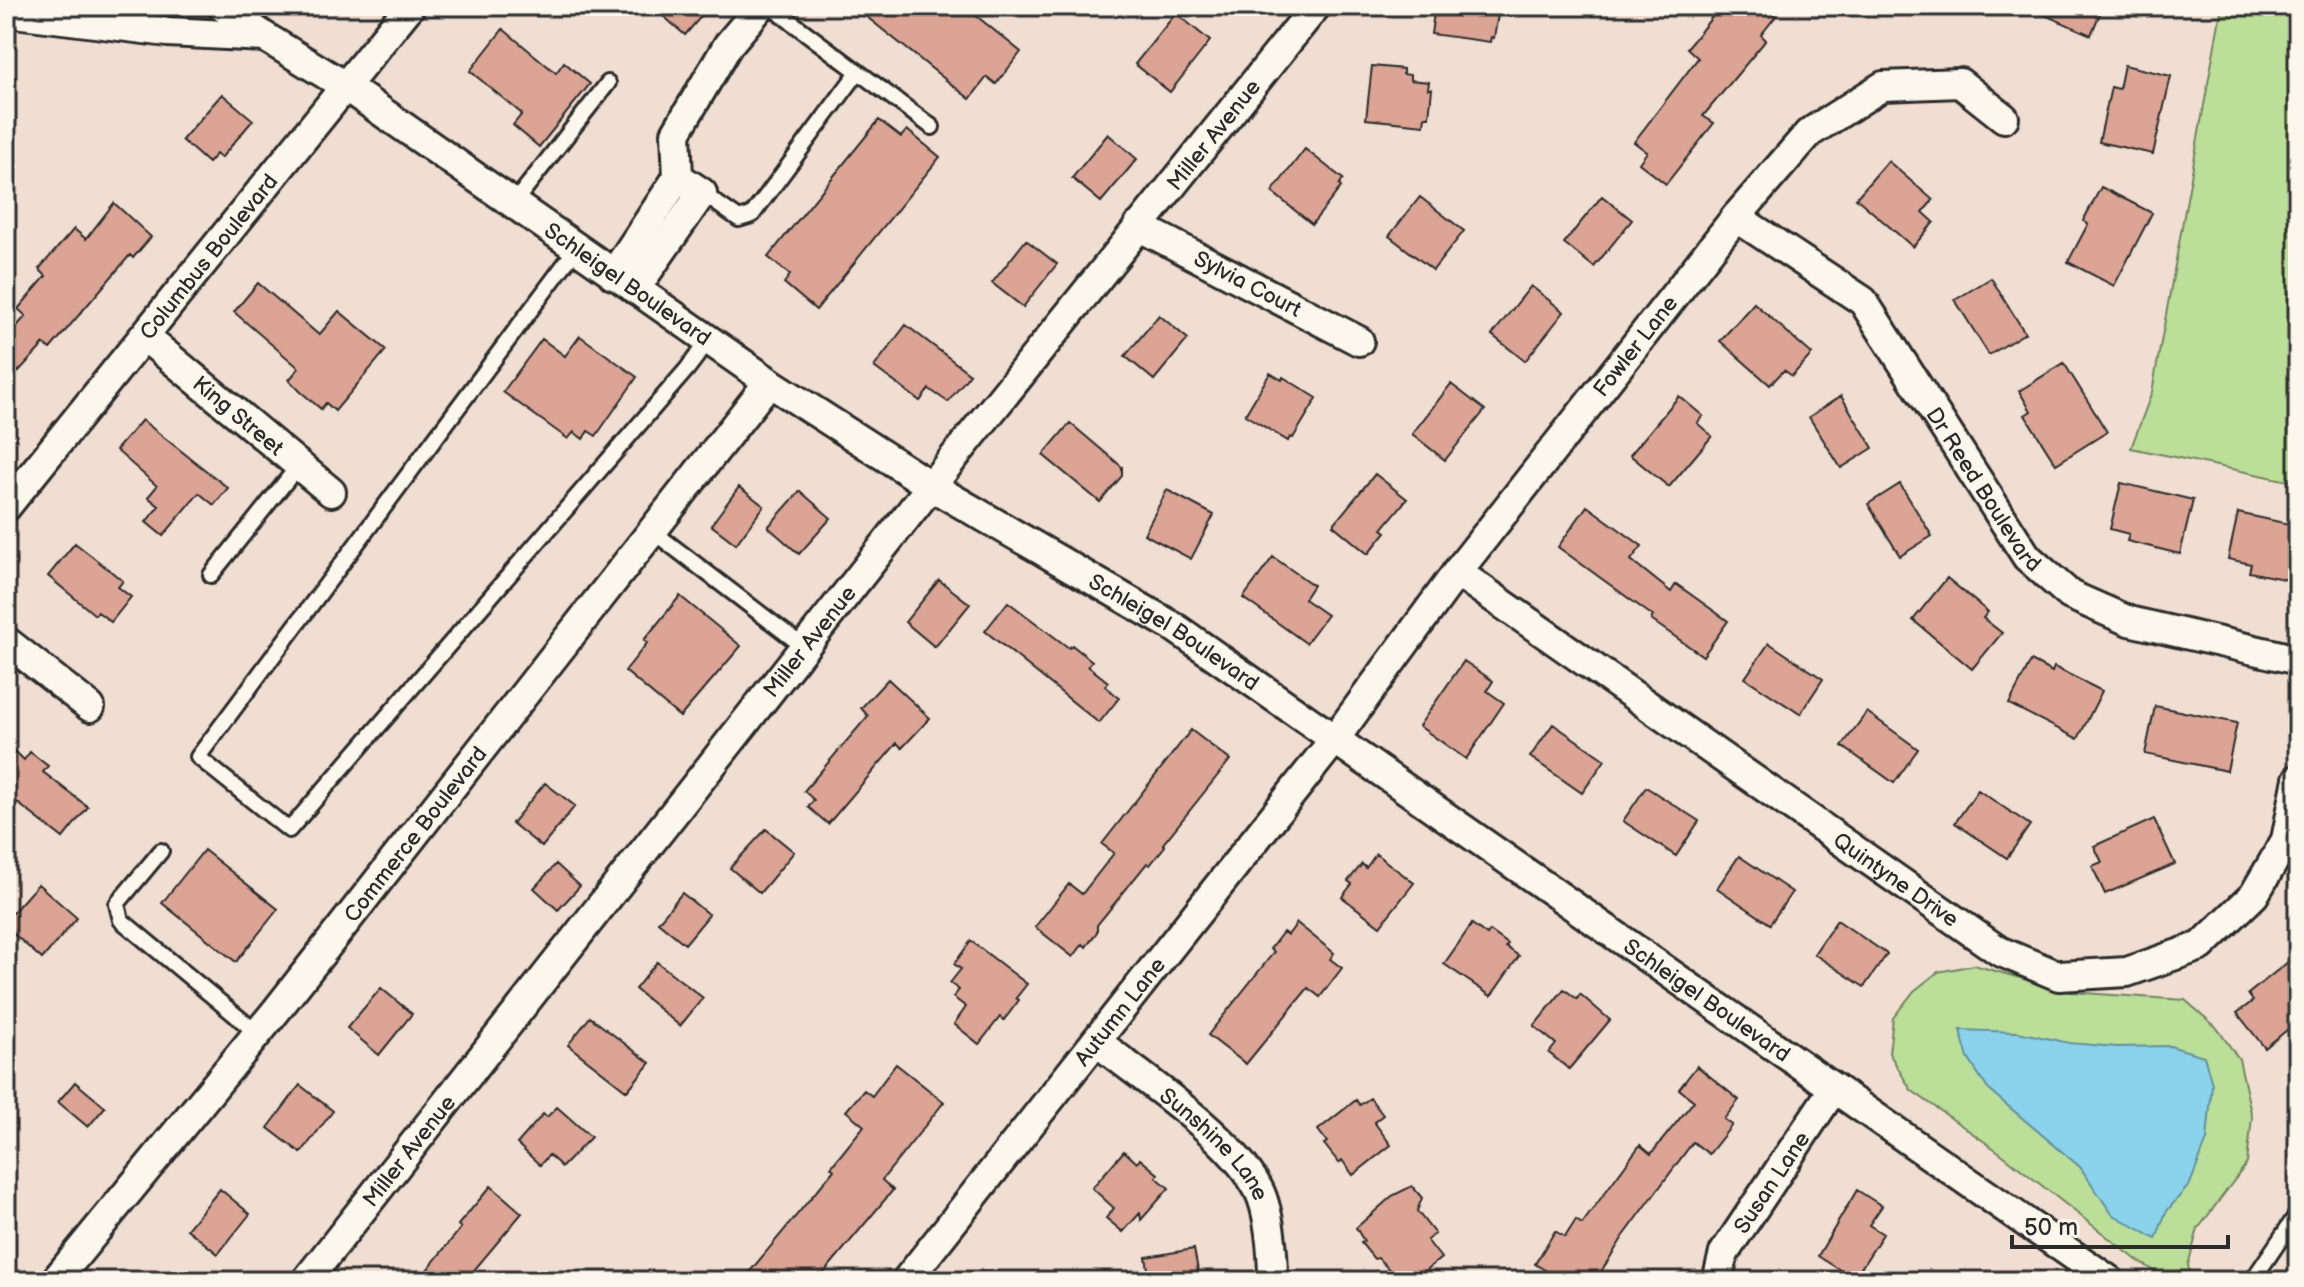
<svg xmlns="http://www.w3.org/2000/svg" width="2304" height="1287" viewBox="0 0 2304 1287" font-family="'Balsamiq Sans',sans-serif">
	<style>
		.green { fill: #bbde98; stroke: #738462; stroke-width: 2 }
		.water { fill: #8ad3eb; stroke: #64909e; stroke-width: 2 }
		.building { fill: #dba495; stroke: #2b2b2b; stroke-width: 2 }
		.lines { fill: none; stroke-linecap: round; stroke-linejoin: round }
		.service-casing { stroke: #2b2b2b; stroke-width: 20 }
		.minor-casing { stroke: #2b2b2b; stroke-width: 34 }
		.service { stroke: #fbf7ec; stroke-width: 14 }
		.minor { stroke: #fbf7ec; stroke-width: 28 }
		.labels { text-anchor: middle; stroke-width: 8; stroke-linejoin: round; paint-order: stroke }
		.street-label { font-size: 22px; fill: #2b2b2b; stroke: #fbf7ec }
	</style>
	<rect width="100%" height="100%" fill="#f1ded2"/>
	<filter id="ink" filterUnits="userSpaceOnUse"><feTurbulence type="fractalNoise" baseFrequency=".0125" numOctaves="2"/><feDisplacementMap in="SourceGraphic" scale="16" xChannelSelector="R" yChannelSelector="G"/><feConvolveMatrix kernelMatrix="1 2 1 2 8 2 1 2 1" color-interpolation-filters="sRGB"/></filter>
	<g filter="url(#ink)">
		<!-- green -->
		<path class="green" d="M2222 6H2298V483L2131 448 2152 392Z
			M1974 965 2070 992 2185 1000 2216 1027 2239 1059 2252 1117 2247 1163 2198 1229 2188 1265 2191 1281H2172L2138 1261 1999 1152 1911 1090 1889 1053 1893 1018 1914 991 1938 972Z"/>
		<!-- water -->
		<path class="water" d="M1960 1030 2018 1032 2069 1043 2117 1047 2170 1046 2204 1056 2212 1084 2207 1140 2190 1184 2166 1212 2156 1239 2112 1214 2080 1167 1988 1089 1968 1058Z"/>
		<!-- building -->
		<path class="building" d="M652 6H710L685 35Z
			M853 6H964L1021 52 996 84 987 77 970 99Z
			M1435 6H1495V9H1499L1494 38 1491 37 1490 42 1431 34Z
			M1721 6H1763L1776 16 1761 35 1766 40 1703 116 1714 123 1666 184 1639 163 1647 152 1634 142 1698 58 1687 48Z
			M2024 6H2103L2091 35Z
			M1176 13 1210 41 1170 92 1135 64Z
			M503 29 556 73 564 62 590 84 539 147 513 125 522 114 470 71Z
			M2124 65 2171 76 2153 154 2099 142 2111 87 2119 89Z
			M1372 66 1403 69V74L1410 75V80L1429 82 1428 89H1432L1429 117H1425L1424 125 1366 119Z
			M222 94 253 120 221 158 216 154 208 163 182 140Z
			M879 120 901 137 907 130 940 157 816 310 784 283 790 275 768 257Z
			M1108 134 1137 159 1101 202 1072 178Z
			M1305 149 1343 179 1339 185 1341 187 1312 224 1272 192Z
			M1888 161 1933 200 1923 212 1934 222 1913 247 1856 198Z
			M2101 187 2152 213 2114 286 2068 262 2088 224 2083 221Z
			M1602 196 1632 220 1594 267 1564 243Z
			M1420 197 1464 231 1433 270 1389 236Z
			M114 203 151 237 133 258 130 255 50 349 44 344 6 385V338L26 316 18 309 46 276 39 269 74 229 86 239Z
			M1026 240 1057 264 1023 307 992 283Z
			M1991 278 2025 333 1989 355 1955 300Z
			M258 283 319 335 339 311 386 350 335 411 326 403 321 409 301 392 289 380 299 368 234 312Z
			M1531 286 1564 312 1525 361 1492 335Z
			M1754 303 1812 354 1792 376 1784 370 1770 385 1720 341Z
			M1159 315 1188 339 1154 380 1125 356Z
			M906 325 970 374 948 402 929 389 920 401 874 367Z
			M580 336 637 377 596 436 588 431 583 439 574 432 568 439 503 392 542 339 565 356Z
			M2064 363 2107 432 2056 464 2025 415 2031 411 2019 391Z
			M1270 373 1282 380 1283 377 1317 398 1293 438 1290 437 1288 441 1245 415Z
			M1451 384 1485 410 1445 460 1412 434Z
			M1679 396 1703 416 1697 423 1712 436 1669 487 1630 455Z
			M1841 396 1873 448 1841 468 1809 417Z
			M142 420 228 488 214 505 199 493 163 536 146 522 159 506 148 497 157 486 116 450Z
			M1070 423 1122 467V476L1100 502 1043 455Z
			M1375 474 1407 499 1382 529 1386 532 1368 554 1333 525Z
			M2121 483 2193 500 2180 554 2127 541 2129 534 2110 529Z
			M1900 484 1932 536 1900 556 1868 504Z
			M739 487 764 506 736 544 711 525Z
			M1167 490 1214 515 1191 559 1144 534Z
			M800 491 831 518 799 554 768 527Z
			M1587 506 1642 546 1631 560 1671 592 1676 584 1728 621 1703 656 1651 620 1653 616 1558 547Z
			M2238 513 2298 526V582L2249 572 2251 564 2228 559Z
			M75 543 123 581 118 587 131 597 111 622 98 612 95 615 48 576Z
			M1273 557 1313 585 1304 599 1327 615 1306 643 1243 598Z
			M1947 578 1988 612 1983 618 2002 633 1972 669 1913 620Z
			M939 580 970 604 935 647 905 622Z
			M680 596 741 646 680 717 625 671 647 643 644 640Z
			M1008 602 1069 648 1072 645 1092 661 1088 666 1108 682 1105 686 1119 698 1099 723 985 631Z
			M1769 643 1823 679 1800 714 1745 678Z
			M1464 661 1493 681 1487 691 1504 703 1466 759 1419 726Z
			M2031 661 2052 672 2054 667 2102 691 2078 739 2009 704Z
			M888 679 930 718 902 748 897 743 828 824 808 807 814 800 804 791 868 716 861 708Z
			M2155 706 2237 723 2227 771 2145 754Z
			M1867 712 1918 749 1894 783 1842 746Z
			M1553 724 1605 760 1582 793 1530 757Z
			M1191 730 1230 760 1163 844 1165 846 1150 865 1147 863 1097 925V932L1086 947 1083 944 1073 957 1035 927 1069 884 1082 894 1114 853 1102 844Z
			M6 742 24 760 30 752 48 766 43 772 88 807 63 838 6 794Z
			M545 783 575 806 542 847 512 823Z
			M1646 787 1699 821 1676 856 1623 821Z
			M1978 790 2030 825 2007 858 1955 823Z
			M2154 819 2175 864 2105 894 2092 866 2102 862 2094 846Z
			M766 829 794 852 760 893 730 868Z
			M204 850 278 909 236 962 162 903Z
			M1376 854 1414 883 1380 926 1342 897 1352 884 1348 881 1362 864 1366 868Z
			M1739 856 1792 892 1770 924 1717 888Z
			M556 864 580 886 558 910 534 888Z
			M38 884 77 918 42 959 6 927V920Z
			M682 893 709 915 685 944 658 922Z
			M1837 920 1887 954 1864 987 1814 954Z
			M1297 923 1334 953 1330 959 1342 968 1320 997 1308 988 1246 1064 1208 1035 1274 952 1270 949 1283 932 1288 935Z
			M1472 924 1487 935 1490 931 1508 944 1506 947 1519 956 1491 996 1444 964Z
			M971 941 1027 984 1016 998 1019 1000 1004 1020 1000 1017 979 1044 954 1024 966 1007 953 997 959 990 950 983 961 969 954 964Z
			M2298 954V1021L2265 1048 2237 1013 2253 1001 2248 994Z
			M657 962 703 998 680 1026 635 989Z
			M381 988 412 1014 379 1055 347 1028Z
			M1564 989 1577 999 1580 994 1610 1020 1569 1069 1549 1053 1556 1044 1534 1026Z
			M590 1017 650 1063 627 1091 568 1045Z
			M896 1064 944 1102 882 1180 893 1190 817 1281H742L834 1170 831 1167 864 1126 846 1111 864 1090 872 1096Z
			M1697 1066 1739 1100 1724 1119 1732 1125 1709 1154 1693 1142 1623 1237 1595 1281H1563L1535 1264 1555 1231 1565 1237 1576 1220 1582 1224 1640 1145 1651 1154 1694 1101 1679 1089Z
			M75 1082 105 1107 88 1127 58 1102Z
			M300 1085 333 1111 301 1153 268 1128Z
			M1370 1098 1383 1115 1374 1122 1391 1145 1353 1175 1342 1160 1339 1163 1324 1144 1327 1142 1318 1130 1356 1100 1360 1105Z
			M557 1107 591 1137 562 1167 549 1155 540 1165 517 1144 543 1114 547 1117Z
			M1124 1151 1137 1163 1140 1159 1158 1174 1156 1177 1169 1188 1141 1220 1140 1213 1123 1232 1106 1218 1114 1208 1092 1188Z
			M491 1186 522 1213 465 1281H418L461 1228 458 1225Z
			M1412 1186 1422 1198 1417 1211 1435 1234 1427 1240 1441 1258 1413 1281H1400L1378 1258 1374 1259 1361 1243 1364 1241 1356 1228 1392 1196Z
			M220 1189 250 1214 218 1254 187 1229Z
			M1857 1190 1882 1206 1869 1225 1883 1234 1854 1279 1818 1256Z
			M1194 1249 1200 1281H1150L1146 1257Z"/>
		<g class="lines">
			<!-- service casing -->
			<g class="service-casing">
				<path id="service" d="M770 6 932 127
					M702 193 739 219 752 215 858 72
					M513 204 608 83
					M576 249 198 757 289 830 687 369 709 340
					M651 530 804 647
					M211 575 299 465
					M161 851 117 904 121 920 257 1033
					M2252 1281 2298 1213"/>
			</g>
			<!-- minor casing -->
			<g class="minor-casing">
				<g id="minor">
					<path id="s1" d="M222 6 265 37 345 86 769 382 931 486 1174 627 2110 1281"/>
					<path d="M6 12 168 32 265 37"/>
					<path id="s2" d="M1736 217 1863 301 2027 557 2070 595 2129 621 2298 660"/>
					<path id="s3" d="M1138 226 1359 341"/>
					<path d="M613 275 678 177 676 133 728 45 761 6"/>
					<path d="M635 289 702 193 678 177"/>
					<path id="s4" d="M145 337 331 492"/>
					<path id="s5" d="M6 507 410 6"/>
					<path id="s6" d="M1457 572 1999 951 2059 976 2127 972 2201 946 2254 895 2286 840 2298 779"/>
					<path d="M6 641 90 707"/>
					<path id="s7" d="M1096 1041C1144 1079 1227 1134 1256 1185 1270 1207 1273 1255 1273 1281"/>
					<path id="s8" d="M55 1281 276 1011 769 382"/>
					<path id="s9" d="M306 1281 931 486 1316 6"/>
					<path id="s10" d="M906 1281 1334 740 1457 572 1736 217 1809 133 1883 86 1960 83 2004 118"/>
					<path id="s11" d="M1717 1281 1724 1253 1834 1088"/>
				</g>
			</g>
			<!-- service -->
			<use href="#service" class="service"/>
			<!-- minor -->
			<use href="#minor" class="minor"/>
		</g>
	</g>
	<g class="labels">
		<!-- street labels -->
		<g class="street-label">
			<text dy="8" stroke="none"><textPath href="#s9" startOffset="1462">Miller Avenue</textPath></text>
			<text dy="8" stroke="none"><textPath href="#s5" startOffset="322">Columbus Boulevard</textPath></text>
			<text dy="8" stroke="none"><textPath href="#s3" startOffset="124">Sylvia Court</textPath></text>
			<text dy="8" stroke="none"><textPath href="#s1" startOffset="492">Schleigel Boulevard</textPath></text>
			<text dy="8" stroke="none"><textPath href="#s10" startOffset="1186">Fowler Lane</textPath></text>
			<text dy="8" stroke="none"><textPath href="#s4" startOffset="122">King Street</textPath></text>
			<text dy="8" stroke="none"><textPath href="#s2" startOffset="376">Dr Reed Boulevard</textPath></text>
			<text dy="8" stroke="none"><textPath href="#s1" startOffset="1140">Schleigel Boulevard</textPath></text>
			<text dy="8" stroke="none"><textPath href="#s9" startOffset="814">Miller Avenue</textPath></text>
			<text dy="8" stroke="none"><textPath href="#s8" startOffset="574">Commerce Boulevard</textPath></text>
			<text dy="8" stroke="none"><textPath href="#s6" startOffset="536">Quintyne Drive</textPath></text>
			<text dy="8" stroke="none"><textPath href="#s1" startOffset="1788">Schleigel Boulevard</textPath></text>
			<text dy="8" stroke="none"><textPath href="#s10" startOffset="344">Autumn Lane</textPath></text>
			<text dy="8" stroke="none"><textPath href="#s7" startOffset="158">Sunshine Lane</textPath></text>
			<text dy="8" stroke="none"><textPath href="#s9" startOffset="166">Miller Avenue</textPath></text>
			<text dy="8" stroke="none"><textPath href="#s11" startOffset="114">Susan Lane</textPath></text>
		</g>
	</g>
	<!-- margin -->
	<rect width="2304" height="1287" fill="none" stroke="#fbf7ec" stroke-width="32"/>
	<rect x="16" y="16" width="2272" height="1255" fill="none" stroke="#2b2b2b" stroke-width="3" filter="url(#ink)"/>
	<!-- scale -->
	<path d="M2012 1235v12h216v-12" fill="none" stroke="#2b2b2b" stroke-width="4"/>
	<text x="2024" y="1235" font-size="24" fill="#2b2b2b" stroke="#fbf7ec" stroke-width="6" paint-order="stroke">50 m</text>
</svg>
